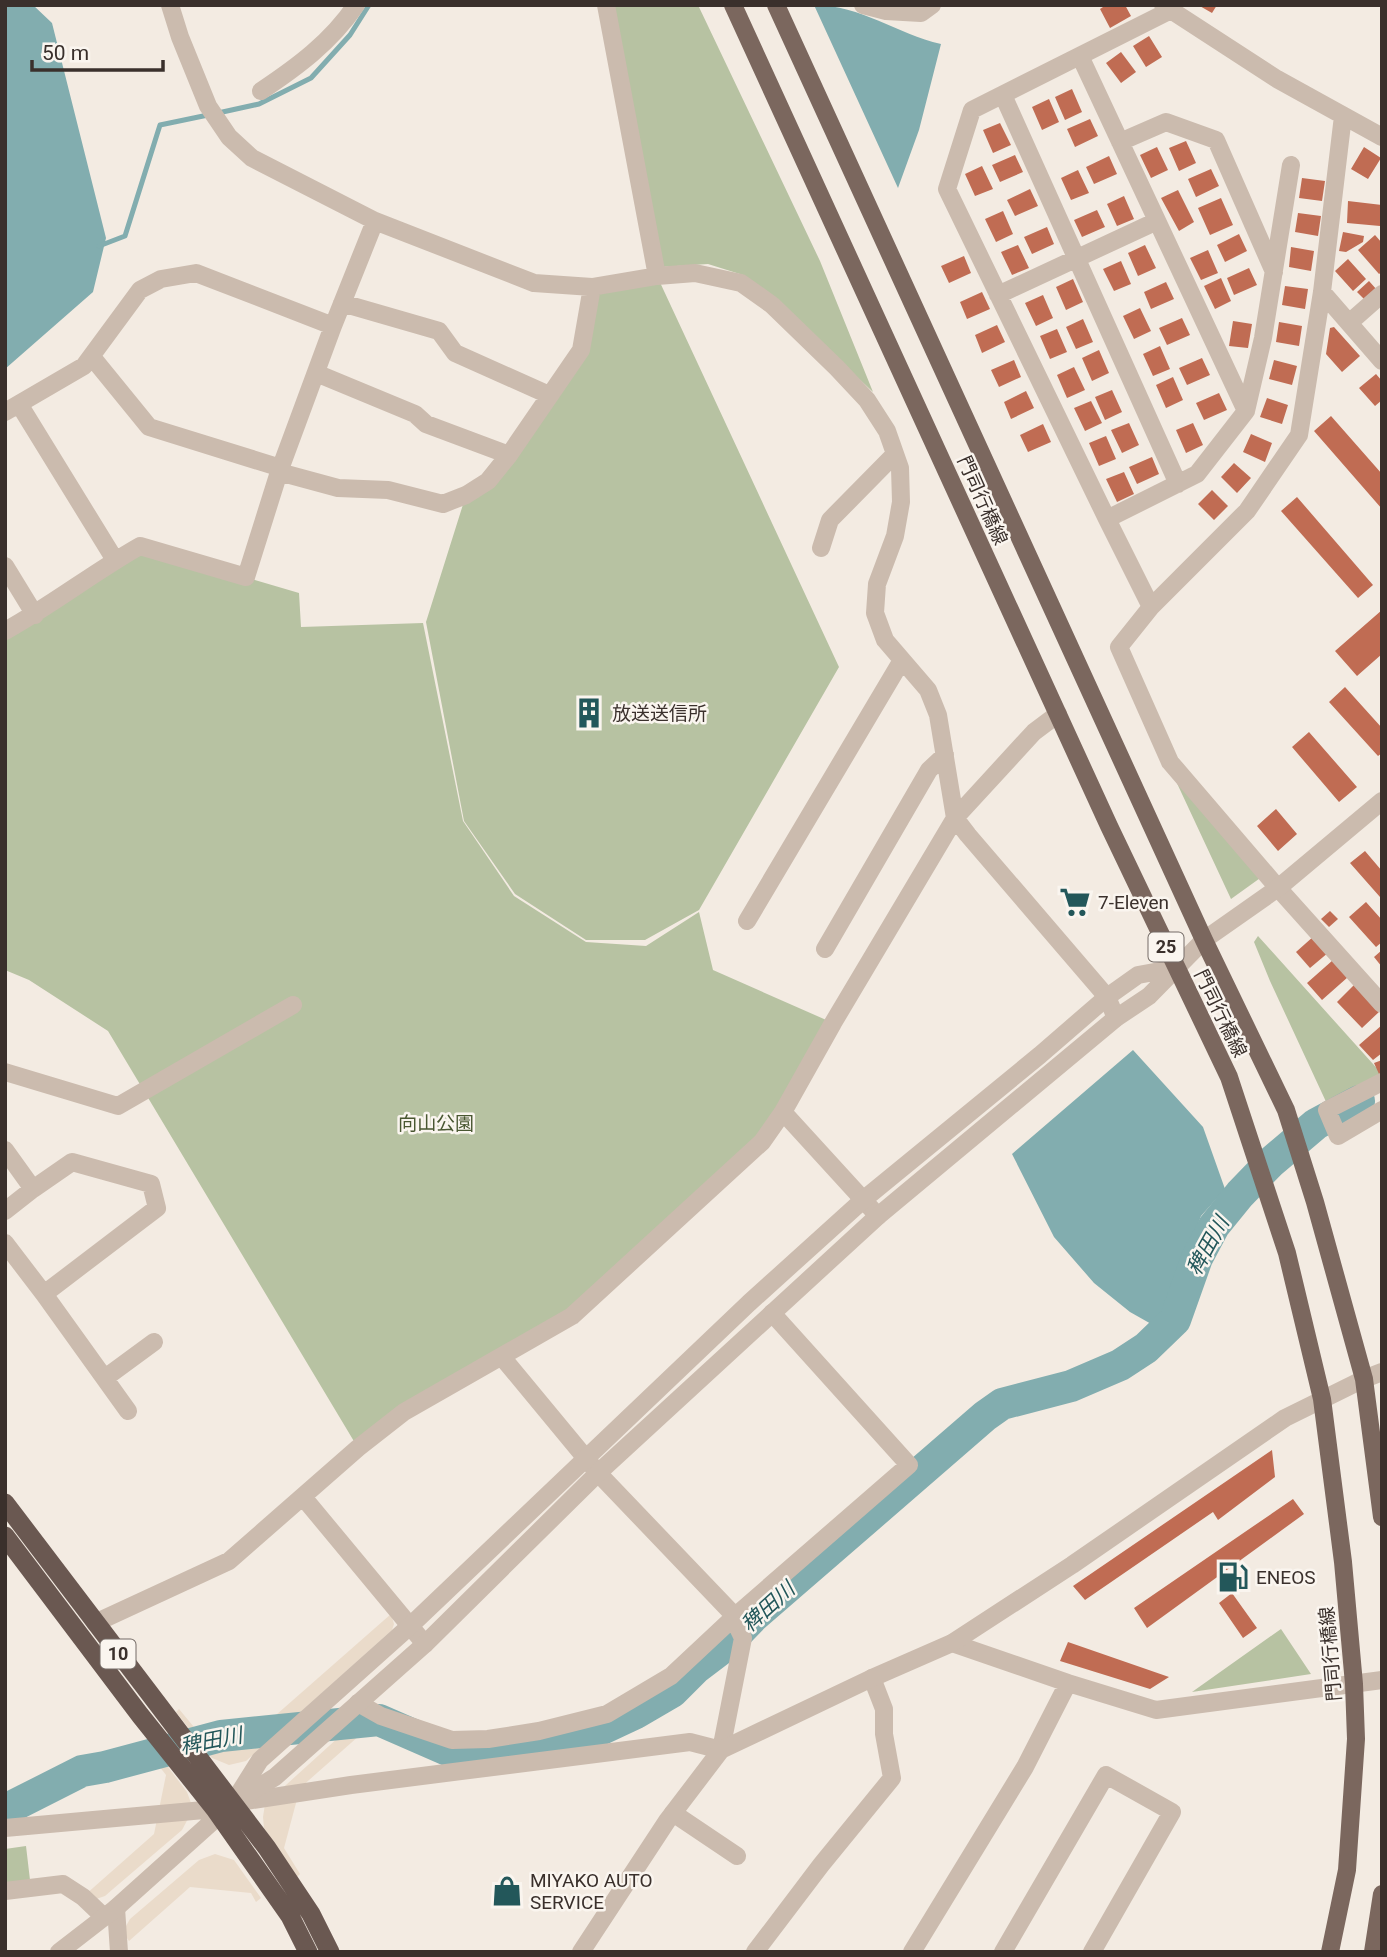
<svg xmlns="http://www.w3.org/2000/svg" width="1387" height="1957" viewBox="0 0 1387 1957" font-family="Roboto,'Noto Sans JP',sans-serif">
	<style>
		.green { fill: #b7c2a2 }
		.plaza { fill: #eadbca }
		.water { fill: #82adaf }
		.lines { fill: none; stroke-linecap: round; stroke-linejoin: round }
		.stream { stroke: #82adaf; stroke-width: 5 }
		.river { stroke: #82adaf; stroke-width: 32 }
		.building { fill: #c06c53 }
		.minor { stroke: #cbbbae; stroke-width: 18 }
		.tertiary { stroke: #cbbbae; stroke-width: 18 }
		.primary { stroke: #7b675e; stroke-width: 18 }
		.trunk { stroke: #6a5851; stroke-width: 19 }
		.labels { text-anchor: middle; stroke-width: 5; stroke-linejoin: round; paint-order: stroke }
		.shield { fill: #faf5ef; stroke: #746b66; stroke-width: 2 }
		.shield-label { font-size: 18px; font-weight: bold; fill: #3a302c }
		.street-label { font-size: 19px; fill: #3a302c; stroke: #faf5ef }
		.poi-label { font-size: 19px; fill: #3a302c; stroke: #faf5ef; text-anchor: start }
		.park-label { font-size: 19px; fill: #495731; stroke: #faf5ef }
		.water-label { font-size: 21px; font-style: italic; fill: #23575a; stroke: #faf5ef }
	</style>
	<rect width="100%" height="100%" fill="#f3ebe2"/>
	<!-- green -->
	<path class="green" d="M606 5H698L820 261 873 392 807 330 743 275 708 264 661 267Z
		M657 276 839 667 699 910 645 940H586L515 894 464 821 426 622 466 495 581 351 592 287Z
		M140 546 299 593 301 627 423 623 463 821 514 896 586 942 646 946 699 912 713 970 833 1023 783 1112 572 1316 358 1448 108 1031 29 980 5 970V631Z
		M1175 779 1263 876 1231 899Z
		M1258 936 1382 1074 1328 1106 1270 981 1254 942Z
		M1281 1629 1311 1674 1192 1692Z
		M26 1846 30 1880 5 1883V1849Z"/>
	<!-- plaza -->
	<path class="plaza" d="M391 1614 394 1624 392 1630 246 1761 229 1765 212 1758 176 1712 179 1709 203 1738 211 1745 229 1743 268 1722Z
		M367 1716 377 1720 300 1788 284 1848 300 1874 296 1878 264 1828 263 1817 265 1804 361 1717Z
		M152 1746 187 1792 191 1803 190 1815 182 1830 113 1889 105 1896 96 1899 85 1895 154 1834 166 1775 146 1749Z
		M215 1854 234 1860 261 1898 256 1902 251 1893 190 1887 129 1941 125 1935 126 1926 130 1919 199 1860Z"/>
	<!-- water -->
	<path class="water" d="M5 5H33L52 23 106 238 93 292 5 369Z
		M814 5C861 5 897 34 941 44L919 130 898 188Z
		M1133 1050 1203 1127 1225 1189 1201 1216 1187 1253 1173 1305 1153 1325 1130 1312 1094 1283 1054 1237 1012 1154Z"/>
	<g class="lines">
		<!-- stream -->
		<path class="stream" d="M218 113 259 104 311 78 350 35 369 5
			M99 246 125 236 160 125 208 115"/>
		<!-- river -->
		<path class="river" d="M5 1810 82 1771 105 1767 221 1736 379 1720 450 1751 499 1749 589 1735 636 1713 672 1692 696 1668 725 1646 753 1617 985 1416 1002 1404 1071 1386 1120 1365 1146 1348 1175 1320 1197 1258 1214 1226 1240 1194 1270 1163 1316 1124 1359 1101"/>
	</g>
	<!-- building -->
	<path class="building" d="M1106 5H1125L1131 16 1110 28 1100 9Z
		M1198 5H1217L1212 13Z
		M1149 36 1162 57 1146 67 1133 46Z
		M1121 52 1136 72 1121 83 1106 63Z
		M1072 89 1082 112 1065 120 1055 97Z
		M1049 99 1059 122 1042 130 1032 107Z
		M1090 119 1098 136 1075 147 1067 129Z
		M1000 123 1011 145 993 153 983 130Z
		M1186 141 1196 163 1179 171 1169 148Z
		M1157 147 1168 170 1151 178 1140 155Z
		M1364 147 1381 158 1368 179 1351 169Z
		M1015 155 1023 172 1000 182 992 165Z
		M1109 156 1117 174 1094 184 1086 167Z
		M982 166 993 189 975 196 965 174Z
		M1211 169 1219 186 1196 197 1188 179Z
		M1078 170 1089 193 1071 200 1061 178Z
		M1302 178 1325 181 1322 201 1299 198Z
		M1030 189 1038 206 1015 216 1007 200Z
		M1178 190 1194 222 1179 231 1161 198Z
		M1124 196 1134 219 1117 226 1107 204Z
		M1221 198 1233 225 1210 235 1198 208Z
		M1348 201 1382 205 1380 226 1347 223Z
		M1097 210 1105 227 1082 237 1074 220Z
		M1003 211 1013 234 996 242 985 219Z
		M1298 213 1321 216 1318 236 1295 232Z
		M1047 227 1054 244 1032 254 1024 237Z
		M1343 232 1364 236 1363 242 1346 252 1339 251Z
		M1239 234 1247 251 1225 262 1217 245Z
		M1375 235 1382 243V272L1379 274 1358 250Z
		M1018 245 1029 268 1012 275 1001 252Z
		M1145 245 1156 268 1138 276 1128 253Z
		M1291 247 1314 251 1311 271 1289 267Z
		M1208 250 1218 273 1201 280 1190 258Z
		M964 256 971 273 949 283 941 266Z
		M1348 259 1366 279 1353 291 1335 271Z
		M1121 261 1131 284 1114 291 1103 269Z
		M1249 268 1257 285 1234 295 1227 278Z
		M1221 278 1231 301 1215 309 1204 286Z
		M1073 279 1083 302 1066 310 1056 287Z
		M1369 281 1377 290 1365 300 1357 292Z
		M1166 282 1174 299 1151 309 1144 292Z
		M1285 286 1308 289 1305 309 1282 305Z
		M982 292 990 309 967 319 960 302Z
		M1043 295 1053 318 1036 326 1025 303Z
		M1140 308 1151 331 1134 339 1123 316Z
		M1182 318 1190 335 1167 345 1159 328Z
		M1083 319 1093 342 1076 349 1066 327Z
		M1233 321 1252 324 1248 348 1229 346Z
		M1279 322 1302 326 1299 346 1276 342Z
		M997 325 1005 342 982 353 975 335Z
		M1334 327 1360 356 1342 372 1326 354 1330 328Z
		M1057 329 1067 352 1050 359 1040 336Z
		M1160 346 1170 369 1153 376 1143 354Z
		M1099 350 1109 373 1092 381 1082 358Z
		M1202 358 1210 375 1187 385 1179 368Z
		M1014 360 1021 377 999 387 991 370Z
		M1274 360 1297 366 1292 385 1269 379Z
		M1074 367 1085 390 1067 398 1057 375Z
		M1376 374 1382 381V400L1375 406 1359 388Z
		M1173 377 1183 400 1166 408 1156 385Z
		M1112 390 1122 412 1105 420 1095 397Z
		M1026 391 1034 408 1011 419 1004 402Z
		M1219 393 1227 410 1204 420 1196 403Z
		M1267 398 1288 405 1282 424 1260 417Z
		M1091 401 1102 423 1085 431 1074 408Z
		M1331 416 1382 474V509L1314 431Z
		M1129 423 1139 445 1122 453 1111 430Z
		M1193 423 1203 445 1186 453 1176 430Z
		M1043 424 1051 442 1028 452 1020 435Z
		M1251 434 1272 443 1265 462 1243 452Z
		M1106 436 1116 459 1099 466 1089 443Z
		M1152 457 1159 474 1137 484 1129 467Z
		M1234 463 1251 478 1237 493 1221 477Z
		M1124 472 1134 494 1117 502 1106 479Z
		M1212 490 1228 506 1214 520 1198 504Z
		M1297 497 1373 585 1358 598 1281 511Z
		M1382 610V654L1357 676 1335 651Z
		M1345 687 1382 728V753L1378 756 1329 702Z
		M585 709H592L593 718H586Z
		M1309 732 1357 787 1339 802 1292 747Z
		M1276 809 1297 834 1278 851 1257 826Z
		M1365 851 1382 871V895L1380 897 1350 863Z
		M1366 902 1382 920V942L1376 947 1349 917Z
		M1330 911 1338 919 1329 927 1321 919Z
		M1314 936 1329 952 1310 968 1296 952Z
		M1382 950V967L1374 957Z
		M1333 960 1348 977 1322 1000 1307 983Z
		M1355 984 1380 1011 1362 1028 1337 1002Z
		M1382 1025V1053L1373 1060 1359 1045Z
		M1382 1060V1073L1379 1074 1374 1063Z
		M1272 1450 1275 1477 1218 1520 1213 1512 1085 1600 1073 1586Z
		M1293 1499 1304 1514 1147 1628 1134 1608Z
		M1232 1593 1257 1628 1243 1638 1219 1603Z
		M1068 1642 1169 1677 1150 1689 1060 1661Z"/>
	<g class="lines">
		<!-- minor -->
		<path class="minor" d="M170 5 180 37 208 106 229 137 252 158 375 221 534 283 592 287 657 276 695 273 741 283 772 305 837 368 867 400 887 431 900 468 901 502 895 536 877 584 875 613 885 640 928 690 938 715 955 818 968 835 1107 997 1116 1018
			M606 5 657 276
			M863 5 886 11 921 13 932 5
			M1163 5 1277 79 1382 137
			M1080 56 1246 411 1197 474 1107 519
			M261 91C297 67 331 42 356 5
			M1003 95 1178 484
			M1343 116 1322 292 1299 435 1247 511 1151 607 1119 647 1170 762 1278 888 1382 1004
			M1120 142 1166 122 1216 140 1274 272
			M1322 292 1382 361
			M998 295 1157 221
			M342 303 439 331 455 353 549 395
			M1349 323 1382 294
			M92 357 149 427 281 468
			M316 373 415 414 426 424 509 455
			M19 404 115 560
			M1246 411 1263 338 1291 165
			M5 412 84 366 140 290 161 279 196 273 333 326
			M279 472 338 488 388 490 443 504 466 495 488 481 509 455 581 350 592 287
			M821 548 830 520 895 454
			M5 566 35 615
			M1151 607 1107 519 947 189 972 110 1171 10 1173 5
			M5 631C52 605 94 572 140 546L246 577 279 472 333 326 375 221
			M747 921 902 660
			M825 949 929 770 945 755
			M5 1072 118 1106 293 1005
			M1382 1082 1327 1110 1338 1136 1382 1110
			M783 1112 878 1216
			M5 1150 33 1189 72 1162 151 1184 157 1208 44 1294 128 1411
			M5 1211 33 1189
			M5 1243 44 1294
			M105 1378 154 1342
			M303 1497 425 1644
			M95 1623 229 1561 358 1448 404 1412 572 1316 762 1142 783 1112 833 1023 955 818 1034 732 1058 714
			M952 1643 1068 1683 1156 1710 1382 1680
			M358 1703 381 1716 452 1740 488 1739 539 1731 607 1714 671 1676 733 1618 909 1465 772 1313
			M233 1803 351 1785 690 1742 721 1750 743 1638 730 1611 598 1473 502 1357
			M673 1813 737 1856
			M5 1891 63 1884 83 1897 104 1917
			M116 1908 119 1952
			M755 1952 821 1865 892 1778 884 1734V1709L872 1678
			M912 1952 1025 1767 1068 1683
			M1003 1952 1106 1775 1172 1812 1092 1952"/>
		<!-- tertiary -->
		<path class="tertiary" d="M5 1828 215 1809 233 1803 260 1760 410 1626 749 1303 863 1200 1040 1055 1107 997 1138 975 1176 968
			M59 1952 116 1908 233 1803 275 1777 425 1644 598 1473 878 1216 1116 1018 1149 996 1204 940 1278 888 1382 801
			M581 1952 667 1821 721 1750 872 1678 952 1643 1072 1565 1285 1418 1364 1379 1382 1372"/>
		<!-- primary -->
		<path class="primary" d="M733 5 1109 826 1229 1077 1287 1253 1322 1399 1343 1562 1354 1684 1356 1739 1347 1870 1330 1952
			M776 5 1204 940 1286 1110 1315 1202 1364 1379 1382 1517
			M1373 1952 1382 1894"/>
		<!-- trunk -->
		<path class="trunk" d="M5 1503 267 1848 311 1914 330 1952
			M5 1536 140 1715 215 1809 290 1916 308 1952"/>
	</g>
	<!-- icons -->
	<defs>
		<g id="building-bare" transform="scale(2.415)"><path d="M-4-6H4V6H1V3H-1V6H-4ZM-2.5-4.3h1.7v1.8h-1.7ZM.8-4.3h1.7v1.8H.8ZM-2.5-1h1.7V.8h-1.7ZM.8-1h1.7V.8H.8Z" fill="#23575a" stroke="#faf5ef" stroke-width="2.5" paint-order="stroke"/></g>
		<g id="supermarket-bare" transform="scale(2.415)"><path d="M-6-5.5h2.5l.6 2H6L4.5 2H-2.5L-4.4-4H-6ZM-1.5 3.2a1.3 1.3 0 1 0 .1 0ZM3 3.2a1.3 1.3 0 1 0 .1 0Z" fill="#23575a" stroke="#faf5ef" stroke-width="2.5" paint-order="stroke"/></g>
		<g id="fuel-bare" transform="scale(2.415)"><path d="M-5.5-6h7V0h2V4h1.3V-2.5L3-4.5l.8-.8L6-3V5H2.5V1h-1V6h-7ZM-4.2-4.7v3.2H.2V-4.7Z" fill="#23575a" stroke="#faf5ef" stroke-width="2.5" paint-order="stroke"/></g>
		<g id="shop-bare" transform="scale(2.415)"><path d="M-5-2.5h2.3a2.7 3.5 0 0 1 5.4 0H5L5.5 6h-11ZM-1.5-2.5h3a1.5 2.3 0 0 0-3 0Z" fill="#23575a" stroke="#faf5ef" stroke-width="2.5" paint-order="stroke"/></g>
	</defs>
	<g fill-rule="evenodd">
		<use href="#building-bare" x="589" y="713"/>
		<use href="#supermarket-bare" x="1075" y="902"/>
		<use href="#fuel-bare" x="1233" y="1577"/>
		<use href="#shop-bare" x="507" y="1891"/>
	</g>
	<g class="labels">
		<!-- shield labels -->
		<g class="shield">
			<rect x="1148.5" y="932.5" width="35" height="29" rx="5"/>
			<rect x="100.5" y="1639.5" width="35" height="29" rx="5"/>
		</g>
		<g class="shield-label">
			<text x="1166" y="953">25</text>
			<text x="118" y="1660">10</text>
		</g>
		<!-- street labels -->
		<g class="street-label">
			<text transform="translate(983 500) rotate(66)" y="7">門司行橋線</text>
			<text transform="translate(1221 1013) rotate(64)" y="7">門司行橋線</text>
			<text transform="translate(1330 1654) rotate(-95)" y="7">門司行橋線</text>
		</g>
		<!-- poi labels -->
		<g class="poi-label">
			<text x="612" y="720">放送送信所</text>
			<text x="1098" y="909">7-Eleven</text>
			<text x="1256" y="1584">ENEOS</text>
			<text x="530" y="1887">MIYAKO AUTO<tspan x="530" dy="22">SERVICE</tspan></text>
		</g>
		<!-- park labels -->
		<g class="park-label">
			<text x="436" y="1130">向山公園</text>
		</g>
		<!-- water labels -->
		<g class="water-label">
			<text transform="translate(1208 1246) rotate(-61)" y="7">稗田川</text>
			<text transform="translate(768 1607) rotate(-42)" y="7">稗田川</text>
			<text transform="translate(211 1741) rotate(-11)" y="7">稗田川</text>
		</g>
	</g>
	<!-- border -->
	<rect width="1387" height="1957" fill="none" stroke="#3a302c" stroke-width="14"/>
	<!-- scale -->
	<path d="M32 60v10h131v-10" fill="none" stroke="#3a302c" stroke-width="3.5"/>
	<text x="42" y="60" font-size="21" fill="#3a302c" stroke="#faf5ef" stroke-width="5" paint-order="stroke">50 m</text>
</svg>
